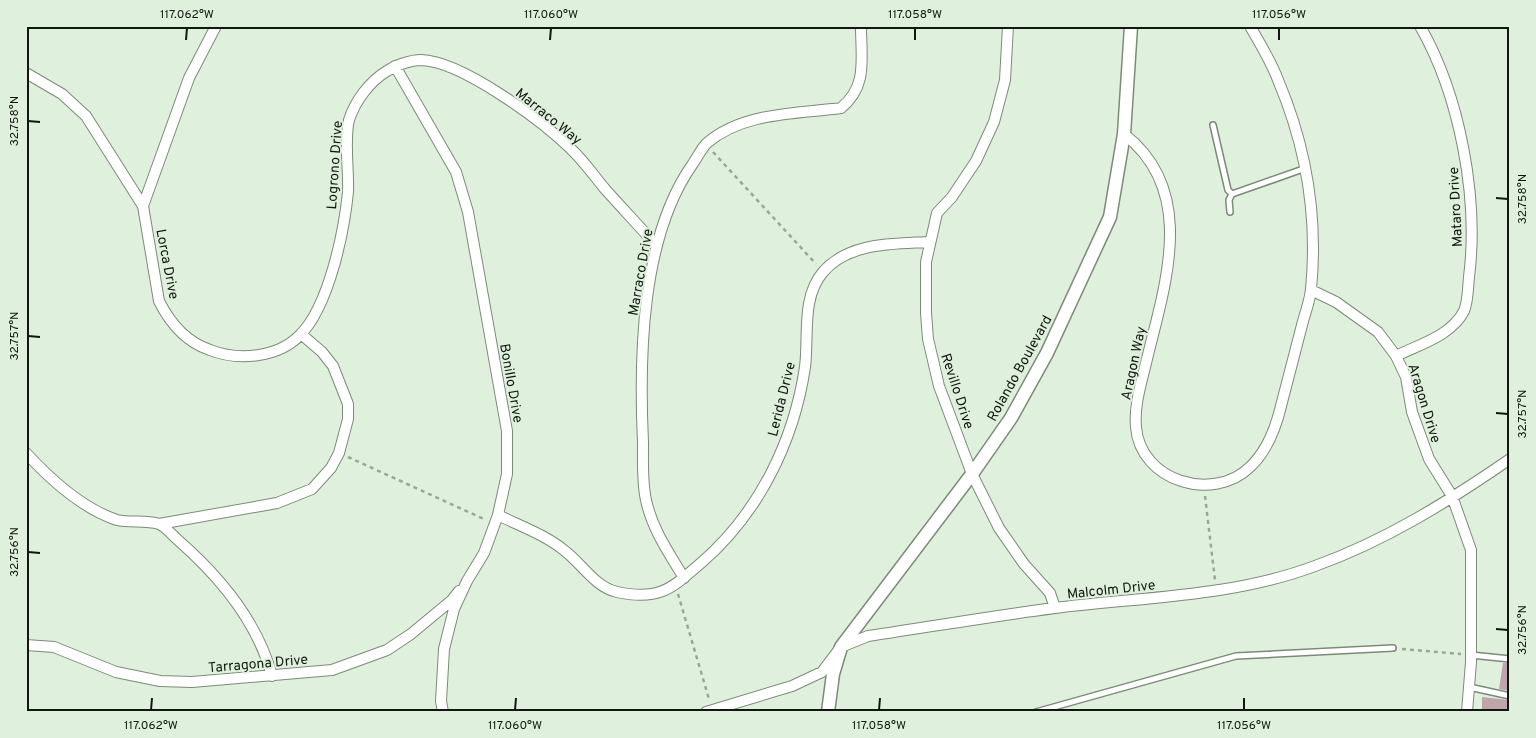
<svg xmlns="http://www.w3.org/2000/svg" width="1536" height="738" viewBox="0 0 1536 738" font-family="Overpass,sans-serif">
	<style>
		.building { fill: #bfa4ac }
		.lines { fill: none; stroke-linecap: round; stroke-linejoin: round }
		.service-casing { stroke: #7b8b78; stroke-width: 8 }
		.minor-casing { stroke: #7b8b78; stroke-width: 12 }
		.tertiary-casing { stroke: #7b8b78; stroke-width: 15 }
		.path { stroke: #99a797; stroke-width: 2.5; stroke-dasharray: 4 4; stroke-linecap: butt }
		.service { stroke: #fff; stroke-width: 5 }
		.minor { stroke: #fff; stroke-width: 10 }
		.tertiary { stroke: #fff; stroke-width: 12 }
		.ticks { fill: none; stroke: #121811; stroke-width: 2 }
		.labels { text-anchor: middle; stroke-width: 4; stroke-linejoin: round; paint-order: stroke }
		.street-label { font-size: 14px; fill: #121811; stroke: #dff1dc }
		.neatline { fill: none; stroke: #121811; stroke-width: 2 }
		.ticks-label { font-size: 12px; text-anchor: middle; fill: #121811 }
	</style>
	<rect width="100%" height="100%" fill="#dff1dc"/>
	<!-- building -->
	<path class="building" d="M1503 663H1510V691L1499 689Z
		M1482 697 1510 700 1509 712 1482 711Z"/>
	<g class="lines">
		<!-- service casing -->
		<g class="service-casing">
			<path id="service" d="M1213 125 1228 190 1232 194 1306 168
				M1230 212 1229 200 1232 194
				M1471 655 1510 659
				M1469 687 1510 696
				M1036 712 1236 656 1393 648"/>
		</g>
		<!-- minor casing -->
		<g class="minor-casing">
			<path id="minor" d="M1008 26 1005 80 994 122 976 161 952 197 937 213 926 262V313L928 339 939 386 972 474 999 528 1024 564 1050 593 1055 608
				M395 66 456 172 468 212 507 431V474L498 515 484 553 467 581 454 609 444 649 441 701 443 712
				M26 73 62 94 86 116 143 206 159 301C170 323 186 342 210 350 238 361 278 358 300 335 329 306 344 232 348 192 349 172 344 139 349 120 355 101 370 81 387 71 396 65 411 60 421 60 462 61 542 121 571 149 584 161 594 176 605 189 622 208 639 226 656 245
				M1124 134C1199 192 1164 287 1146 363 1141 384 1134 406 1136 427 1140 481 1213 503 1250 467 1266 452 1276 427 1281 406 1288 379 1295 352 1302 325 1305 313 1310 301 1311 289 1318 217 1306 146 1278 80 1271 61 1260 44 1250 26
				M143 206 189 78 216 26
				M1311 290 1336 302 1378 332 1396 356 1406 377 1412 412 1429 459 1452 496 1471 550V662L1467 712
				M1396 356C1420 344 1451 336 1464 311 1468 302 1468 287 1469 277 1479 198 1460 96 1420 26
				M26 453C50 479 83 509 117 520 130 523 146 520 159 524 166 527 173 536 179 541 220 577 258 623 272 676
				M498 515C520 526 546 535 565 551 582 564 595 587 617 592 659 601 671 589 701 563 759 513 794 441 805 367 809 336 801 298 823 272 849 242 893 244 929 242
				M159 524 277 503 312 489 331 468 339 453 348 419V404L333 366 322 352 301 334
				M684 578C669 553 652 529 646 500 642 482 643 462 643 443 639 356 641 238 692 165 697 158 701 149 707 143 743 112 796 114 841 108 868 86 861 59 861 26
				M26 645 54 647 116 672 160 681 192 682 332 670 387 650 411 634 452 600 459 591
				M706 712 792 686 822 672 841 647 868 636C930 627 992 616 1055 608 1142 597 1232 597 1315 566 1385 541 1449 501 1510 459"/>
		</g>
		<!-- tertiary casing -->
		<g class="tertiary-casing">
			<path id="tertiary" d="M828 712 833 674 841 647 972 474 1011 418 1047 353 1110 217 1124 134 1131 26"/>
		</g>
		<!-- path -->
		<path class="path" d="M713 152 816 264
			M348 457 486 520
			M1205 496 1215 580
			M678 594 709 699
			M1402 649 1461 654"/>
		<!-- service -->
		<use href="#service" class="service"/>
		<!-- minor -->
		<use href="#minor" class="minor"/>
		<!-- tertiary -->
		<use href="#tertiary" class="tertiary"/>
	</g>
	<!-- ticks -->
	<path class="ticks" d="M186 40 187 28M550 40 551 28M915 40V28M1279 40V28M28 121 40 122M1496 198 1508 199M28 336 40 337M1496 413 1508 414M28 552 40 553M1496 629 1508 630M151 710 152 698M515 710 516 698M879 710 880 698M1244 710V698"/>
	<g class="labels">
		<!-- street labels -->
		<g class="street-label">
			<text transform="translate(549 116) rotate(39)" y="5">Marraco Way</text>
			<text transform="translate(334 165) rotate(-86)" y="5">Logrono Drive</text>
			<text transform="translate(1455 207) rotate(-93)" y="5">Mataro Drive</text>
			<text transform="translate(168 264) rotate(79)" y="5">Lorca Drive</text>
			<text transform="translate(640 272) rotate(-80)" y="5">Marraco Drive</text>
			<text transform="translate(1133 363) rotate(-78)" y="5">Aragon Way</text>
			<text transform="translate(1019 368) rotate(-61)" y="5">Rolando Boulevard</text>
			<text transform="translate(512 383) rotate(80)" y="5">Bonillo Drive</text>
			<text transform="translate(958 391) rotate(72)" y="5">Revillo Drive</text>
			<text transform="translate(781 399) rotate(-76)" y="5">Lerida Drive</text>
			<text transform="translate(1425 403) rotate(73)" y="5">Aragon Drive</text>
			<text transform="translate(1111 589) rotate(-6)" y="5">Malcolm Drive</text>
			<text transform="translate(258 663) rotate(-5)" y="5">Tarragona Drive</text>
		</g>
	</g>
	<!-- border -->
	<rect width="1536" height="738" fill="none" stroke="#dff1dc" stroke-width="55"/>
	<rect x="28" y="28" width="1480" height="682" class="neatline"/>
	<g class="ticks-label">
		<text x="187" y="18">117.062°W</text>
		<text x="551" y="18">117.060°W</text>
		<text x="915" y="18">117.058°W</text>
		<text x="1279" y="18">117.056°W</text>
		<text transform="translate(14 121) rotate(-90)" y="4">32.758°N</text>
		<text transform="translate(1522 199) rotate(-90)" y="4">32.758°N</text>
		<text transform="translate(14 336) rotate(-90)" y="4">32.757°N</text>
		<text transform="translate(1522 414) rotate(-90)" y="4">32.757°N</text>
		<text transform="translate(14 552) rotate(-90)" y="4">32.756°N</text>
		<text transform="translate(1522 630) rotate(-90)" y="4">32.756°N</text>
		<text x="151" y="729">117.062°W</text>
		<text x="515" y="729">117.060°W</text>
		<text x="879" y="729">117.058°W</text>
		<text x="1244" y="729">117.056°W</text>
	</g>
</svg>
